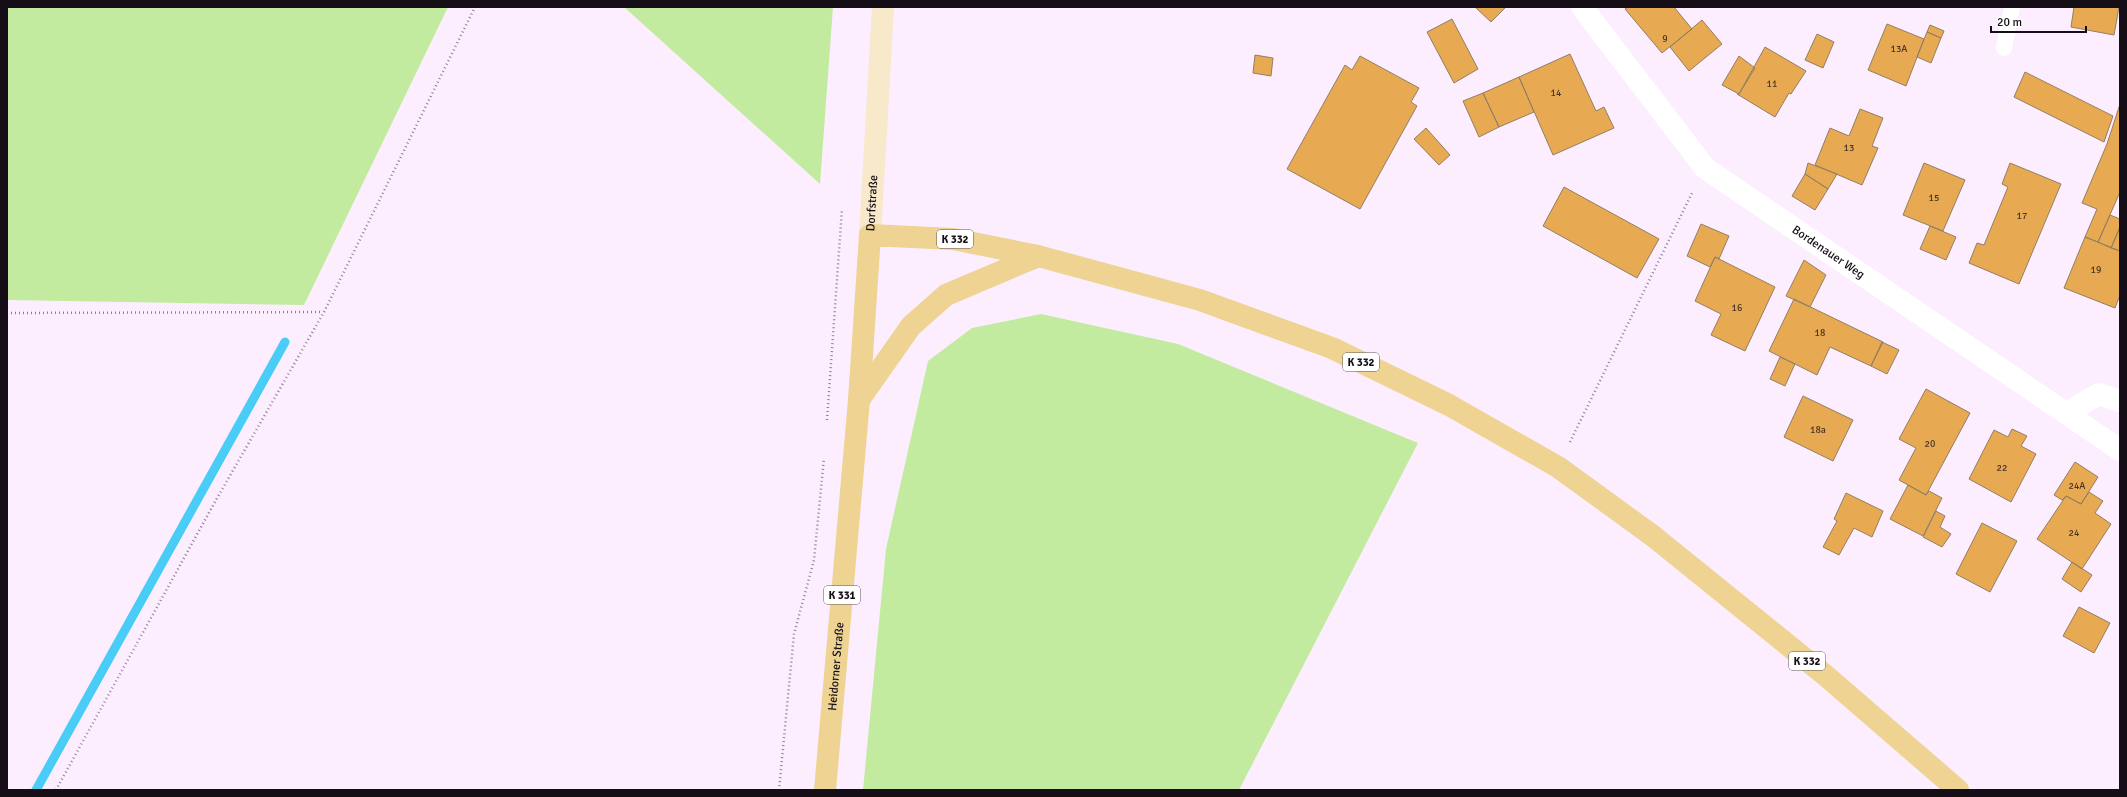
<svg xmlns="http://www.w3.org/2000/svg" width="2127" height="797" viewBox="0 0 2127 797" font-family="Signika,sans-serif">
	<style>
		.green { fill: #c2eb9f }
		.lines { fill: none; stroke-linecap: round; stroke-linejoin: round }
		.stream { stroke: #49cdf6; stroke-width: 9 }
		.building { fill: #e7aa53; stroke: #927e63 }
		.path { stroke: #8c818e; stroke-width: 2.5; stroke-dasharray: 1 3; stroke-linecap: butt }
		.lane { stroke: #fff; stroke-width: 16 }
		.street { stroke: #fff; stroke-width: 22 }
		.secondary { stroke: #f7e9c9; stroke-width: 22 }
		.primary { stroke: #eed392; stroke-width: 22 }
		.labels { text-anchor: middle; stroke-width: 4; stroke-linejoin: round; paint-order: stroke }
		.number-label { font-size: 10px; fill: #4a3526 }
		.shield { fill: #fff; stroke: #5c565d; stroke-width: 1 }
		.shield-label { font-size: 11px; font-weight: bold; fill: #160e17 }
		.street-label { font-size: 12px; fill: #160e17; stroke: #fff }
	</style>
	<rect width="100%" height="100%" fill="#fceeff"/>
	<!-- green -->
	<path class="green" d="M7 7H448L304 305 7 300Z
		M624 7H833L820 184Z
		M1041 314 1178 344 1418 443 1239 790H863L886 549 928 361 972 328Z"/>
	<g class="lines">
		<!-- stream -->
		<path class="stream" d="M36 790 285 342"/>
	</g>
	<!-- building -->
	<path class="building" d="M1475 7H1506L1491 22Z
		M1628 7H1674L1692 29 1662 53 1625 9Z
		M2074 7H2119L2114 35 2071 27Z
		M1452 19 1478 69 1454 83 1427 32Z
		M1702 20 1722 44 1689 71 1670 47Z
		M1887 24 1924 39 1906 86 1868 70Z
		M1930 25 1944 31 1941 38 1927 32Z
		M1927 32 1941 38 1931 63 1917 57Z
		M1817 34 1834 42 1823 68 1805 60Z
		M1765 47 1806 71 1791 94 1789 93 1775 117 1737 94H1739Z
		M1570 54 1596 111 1604 107 1614 128 1553 155 1519 77Z
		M1255 55 1273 58 1271 76 1253 73Z
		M1360 56 1419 88 1411 102 1417 106 1360 209 1287 169 1345 65 1352 70Z
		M1739 56 1755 68 1739 94 1722 85Z
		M2025 72 2113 116 2104 142 2014 97Z
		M1519 77 1534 112 1499 127 1483 93Z
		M1483 93 1499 127 1479 137 1463 101Z
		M2120 104V192L2098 242 2085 237 2097 209 2082 203 2107 144Z
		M1860 109 1883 118 1872 146 1878 148 1862 185 1815 165 1830 128 1849 136Z
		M1426 128 1450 155 1439 165 1414 139Z
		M1808 163 1837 174 1828 189 1805 174Z
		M1924 163 1965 180 1943 231 1903 215Z
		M2010 163 2061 184 2019 284 1969 263 1977 243 1984 245 2008 187 2002 184Z
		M1805 174 1828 189 1815 210 1792 196Z
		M1564 187 1659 239 1637 278 1543 226Z
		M2110 215 2120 219V227L2111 248 2098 242Z
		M1701 224 1729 236 1719 259 1715 257 1710 267 1687 256Z
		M1930 226 1956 237 1946 260 1920 249Z
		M2120 227V251L2111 248Z
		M2085 237 2120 251V295L2115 308 2064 288Z
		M1715 257 1775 287 1745 351 1711 335 1721 314 1695 301Z
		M1804 260 1826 275 1810 307 1786 296Z
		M1794 299 1883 342 1871 366 1830 347 1817 375 1769 351Z
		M1882 342 1899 350 1887 374 1871 366Z
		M1780 357 1795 364 1785 386 1770 379Z
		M1926 389 1970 413 1926 495 1899 480 1916 448 1899 439Z
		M1803 396 1853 420 1833 461 1784 437Z
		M2012 429 2027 436 2021 446 2036 454 2011 502 1969 479 1994 430 2008 437Z
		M2075 462 2098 477 2081 504 2066 496 2062 500 2054 495Z
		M1908 485 1926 495 1929 491 1942 498 1923 536 1890 519Z
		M2089 492 2103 501 2095 513 2111 524 2082 569 2037 539 2066 496 2081 504Z
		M1846 493 1883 511 1872 537 1854 528 1839 555 1823 547 1837 521 1834 519Z
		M1936 511 1945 516 1940 527 1951 534 1942 547 1923 537Z
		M1982 523 2017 541 1990 592 1956 574Z
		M2072 562 2092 575 2081 592 2062 579Z
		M2079 607 2110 623 2094 653 2063 636Z"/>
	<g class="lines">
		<!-- path -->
		<path class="path" d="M7 313 323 312
			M827 420 842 209
			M1570 442 1692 193
			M56 790 216 500 324 312 475 7
			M779 790 794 634 814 560 824 458"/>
		<!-- lane -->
		<path class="lane" d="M2004 48 2012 7"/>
		<!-- street -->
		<g class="street">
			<path id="s1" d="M1582 7 1705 168 2120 450"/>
			<path d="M2066 413 2099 394 2120 401"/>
		</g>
		<!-- secondary -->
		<path class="secondary" id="s2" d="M870 235 883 7"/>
		<!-- primary -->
		<g class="primary">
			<path d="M859 400 911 326 946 295 1038 256"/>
			<path id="s3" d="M825 790 859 400 870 235 953 239 1038 256 1200 300 1332 348 1449 405 1558 467 1653 536 1825 675 1958 790"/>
		</g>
	</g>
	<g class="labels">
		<!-- number labels -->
		<g class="number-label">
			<text x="1665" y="42">9</text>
			<text x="1899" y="52">13A</text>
			<text x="1772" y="87">11</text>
			<text x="1556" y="96">14</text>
			<text x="1849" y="151">13</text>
			<text x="1934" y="201">15</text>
			<text x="2022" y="219">17</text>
			<text x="2096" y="273">19</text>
			<text x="1737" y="311">16</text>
			<text x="1820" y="336">18</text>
			<text x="1818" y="433">18a</text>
			<text x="1930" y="447">20</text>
			<text x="2002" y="471">22</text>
			<text x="2077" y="489">24A</text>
			<text x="2074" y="536">24</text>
		</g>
		<!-- shield labels -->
		<g class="shield">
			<rect x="937" y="230" width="36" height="18" rx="3"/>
			<rect x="1343" y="353" width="36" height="18" rx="3"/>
			<rect x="824" y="586" width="36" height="18" rx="3"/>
			<rect x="1789" y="652" width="36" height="18" rx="3"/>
		</g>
		<g class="shield-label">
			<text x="955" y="243">K 332</text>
			<text x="1361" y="366">K 332</text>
			<text x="842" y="599">K 331</text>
			<text x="1807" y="665">K 332</text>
		</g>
		<!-- street labels -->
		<g class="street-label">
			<text dy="4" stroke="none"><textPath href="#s2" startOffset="32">Dorfstraße</textPath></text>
			<text dy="4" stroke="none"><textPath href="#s1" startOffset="352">Bordenauer Weg</textPath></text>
			<text dy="4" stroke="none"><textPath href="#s3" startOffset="124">Heidorner Straße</textPath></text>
		</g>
	</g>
	<!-- border -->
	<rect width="2127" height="797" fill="none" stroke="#160e17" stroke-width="16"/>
	<!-- scale -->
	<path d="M1991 26v6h95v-6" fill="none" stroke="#160e17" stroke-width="2"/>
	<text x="1997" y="26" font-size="12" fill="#160e17" stroke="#ffffff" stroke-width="3" paint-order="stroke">20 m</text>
</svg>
